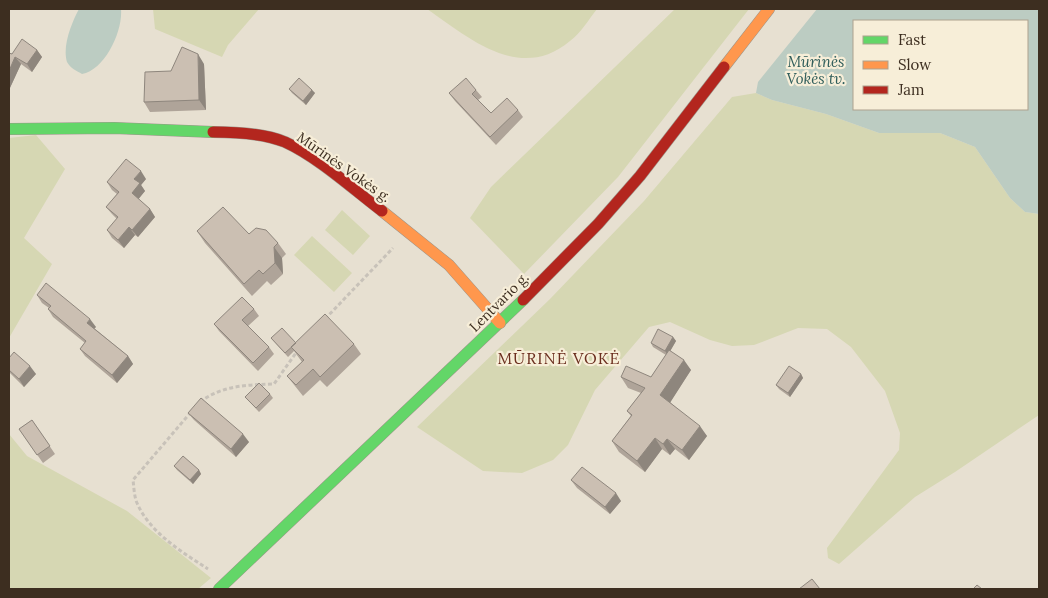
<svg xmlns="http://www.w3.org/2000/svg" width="1048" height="598" viewBox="0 0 1048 598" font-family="Lora,serif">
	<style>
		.green { fill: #d6d7b3 }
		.water { fill: #bcccc2; fill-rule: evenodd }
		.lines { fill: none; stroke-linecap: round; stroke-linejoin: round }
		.fast-casing { stroke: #9c958a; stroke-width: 12 }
		.slow-casing { stroke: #9c958a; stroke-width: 12 }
		.jam-casing { stroke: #9c958a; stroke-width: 12 }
		.path { stroke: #c8c2b9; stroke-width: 3; stroke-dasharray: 4 2.5; stroke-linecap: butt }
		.fast { stroke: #63d668; stroke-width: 11 }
		.slow { stroke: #ff974d; stroke-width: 11 }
		.jam { stroke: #b3261e; stroke-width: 11 }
		.wall { fill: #afa499 }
		.shaded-wall { fill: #8e867d }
		.building { fill: #cbbfb2; stroke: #8e867d }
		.labels { text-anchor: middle; stroke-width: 4.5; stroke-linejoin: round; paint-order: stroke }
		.street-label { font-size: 14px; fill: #3d2e20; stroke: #f7eed8 }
		.water-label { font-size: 15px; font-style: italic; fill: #2f5d5a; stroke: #f7eed8 }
		.quarter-label { font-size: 16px; letter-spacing: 1px; fill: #6b2e1e; stroke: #f7eed8 }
	</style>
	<rect width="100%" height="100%" fill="#e7e0d1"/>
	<!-- green -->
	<path class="green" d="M153 9H259L228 45 222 57 155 29Z
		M427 9H597C589 19 581 33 570 41 520 83 469 38 427 9Z
		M675 9H749L618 177 524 274 470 218 491 187Z
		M756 93 772 100 826 114 879 133H940L975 147 1010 198 1025 212 1039 214V415L955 472 915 497 839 564 828 558 827 548 899 450 900 433 885 391 851 347 827 329 798 328 754 345 732 346 710 340 670 322 649 327 595 390 568 445 553 460 522 473 483 471 417 427 550 299 644 201 732 97Z
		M36 135 65 169 24 238 52 264 9 338V138Z
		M342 210 370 236 353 255 325 230Z
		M312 236 352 273 334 292 294 255Z
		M9 434 27 456 127 511 211 578 198 589H9Z"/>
	<!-- water -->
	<path class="water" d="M79 9H121C123 31 105 70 82 74 77 71 70 68 67 62 62 46 72 22 79 9Z
		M817 9H1039V214L1025 212 1010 198 975 147 940 133H879L826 114 772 100 756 93 758 82ZM854 21H1027V109H854Z"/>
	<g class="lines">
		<!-- fast casing -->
		<g class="fast-casing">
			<path id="fast" d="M9 129 114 128 213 132
				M219 589 523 300"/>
		</g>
		<!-- slow casing -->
		<g class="slow-casing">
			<path id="slow" d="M724 67 769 9
				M382 211 449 265 500 323"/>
		</g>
		<!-- jam casing -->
		<g class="jam-casing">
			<path id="jam" d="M213 132C236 132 263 133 285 142 318 157 353 189 382 211
				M523 300 598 224 640 176 724 67"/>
		</g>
		<!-- path -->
		<path class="path" d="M325 319 393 248
			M200 402C222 385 248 385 274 384L298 350
			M191 412 133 480C134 487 134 496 137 503 150 533 182 552 208 569"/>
		<!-- fast -->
		<use href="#fast" class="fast"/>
		<!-- slow -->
		<use href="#slow" class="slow"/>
		<!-- jam -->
		<use href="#jam" class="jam"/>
	</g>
	<!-- wall -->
	<path class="wall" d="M37 50 42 57 32 72 21 64 9 90V53L12 54Z
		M204 64 206 110 150 112 144 102 171 71Z
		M289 89 312 90 315 93 306 105 292 93Z
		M476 90 482 97 478 100 491 113 518 110 523 117 496 145 455 101 449 93Z
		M146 179 141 185 145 191 138 199 150 209 155 217 138 237 135 235 124 248 112 238 107 230 117 219 112 214 106 207 117 194 112 190 107 182Z
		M197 231 249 234 278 243 286 254 282 258 283 274 271 285 267 281 252 296 205 243Z
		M37 295 96 327 94 328 128 356 133 364 117 383 85 356 80 349 85 343 53 317 48 309 49 308 42 303Z
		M254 309 259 316 248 326 269 347 274 354 258 371 219 331 214 324Z
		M673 337 676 341 670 351 691 370 670 402 707 436 689 460 675 449 670 455 662 449 645 472 619 452 612 441 631 416 627 411 641 393 628 388 621 377H651L666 355 653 347 651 343Z
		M271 338 296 343 354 344 361 354 327 387 320 380 303 396 287 376 302 362 294 351 288 357Z
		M9 358 36 374 24 387 9 372Z
		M801 374 803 378 790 397 779 389 776 385Z
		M270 394 273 398 259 412 245 397Z
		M188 413 249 442 236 457 194 420Z
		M32 420 55 454 43 463 19 429Z
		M174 466 199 470 201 474 193 484 177 470Z
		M571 480 621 501 610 514 577 488Z"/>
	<!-- shaded-wall -->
	<path class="shaded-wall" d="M37 50 42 57 32 72 27 64Z
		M198 54 204 64 206 110 199 100Z
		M15 57 21 64 9 90V71Z
		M312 90 315 93 306 105 303 101Z
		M141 171 146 179 141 185 145 191 137 201 132 193 134 179Z
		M150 209 155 217 138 237 132 230Z
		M129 227 135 235 124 248 118 240Z
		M274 247 282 258 283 274 275 263Z
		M90 319 96 327 93 330 87 323Z
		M673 337 676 341 668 355 665 351Z
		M128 356 133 364 117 383 112 375Z
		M684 360 691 370 668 406 660 395Z
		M30 366 36 374 24 387 19 379Z
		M801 374 803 378 790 397 788 393Z
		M700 426 707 436 689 460 682 450Z
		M243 434 249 442 236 457 231 449Z
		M655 438 662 449 645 472 637 461Z
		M667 439 675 449 670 455 663 444Z
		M199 470 201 474 193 484 190 480Z
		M616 493 621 501 610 514 605 507Z"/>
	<!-- building -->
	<path class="building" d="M22 39 37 50 27 64 15 57 9 71V53L12 54Z
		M182 47 198 54 199 100 144 102 145 72 171 71Z
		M299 78 312 90 303 101 289 89Z
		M466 78 476 90 472 94 491 113 507 98 518 110 490 137 449 93Z
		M126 159 141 171 134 179 140 183 132 193 150 209 132 230 129 227 118 240 107 230 118 217 106 207 119 192 107 182Z
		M223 207 249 234 256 228 266 230 278 243 274 247 275 263 263 274 259 270 244 284 197 231Z
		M46 283 90 319 87 323 128 356 112 375 80 349 86 341 48 309 51 306 37 295Z
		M242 297 254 309 242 320 269 347 253 363 214 324Z
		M325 314 354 344 320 377 313 369 296 385 287 376 304 360 291 347Z
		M282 328 296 343 285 353 271 338Z
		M658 329 673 337 665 351 651 343Z
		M669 350 684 360 660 395 700 426 682 450 667 439 663 444 655 438 637 461 612 441 632 415 627 411 645 388 621 377 626 366 651 377Z
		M14 352 30 366 19 379 9 370V358Z
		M789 366 801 374 788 393 776 385Z
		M259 383 270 394 256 408 245 397Z
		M201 398 243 434 231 449 188 413Z
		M32 420 50 446 37 455 19 429Z
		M183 456 199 470 190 480 174 466Z
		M582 467 616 493 605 507 571 480Z
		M812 579 820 589H799Z
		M977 585 982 589H973Z"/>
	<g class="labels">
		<!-- street labels -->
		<g class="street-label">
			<text transform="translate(344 167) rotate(35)" y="5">Mūrinės Vokės g.</text>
			<text transform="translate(499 302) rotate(-45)" y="5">Lentvario g.</text>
		</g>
		<!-- water labels -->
		<g class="water-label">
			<text x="816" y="67">Mūrinės<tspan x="816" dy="17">Vokės tv.</tspan></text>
		</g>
		<!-- quarter labels -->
		<g class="quarter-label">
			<text x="559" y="364">MŪRINĖ VOKĖ</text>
		</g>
	</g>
	<!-- border -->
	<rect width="1048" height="598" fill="none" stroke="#3d2e20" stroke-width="20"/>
	<!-- legend -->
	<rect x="853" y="20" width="175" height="90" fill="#f7eed8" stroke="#ada18e"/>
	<rect x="863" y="36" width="25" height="8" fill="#63d668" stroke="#ada18e"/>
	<text x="898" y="45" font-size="15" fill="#3d2e20">Fast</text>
	<rect x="863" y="61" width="25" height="8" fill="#ff974d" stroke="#ada18e"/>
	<text x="898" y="70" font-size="15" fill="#3d2e20">Slow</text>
	<rect x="863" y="86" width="25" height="8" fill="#b3261e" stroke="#ada18e"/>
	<text x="898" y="95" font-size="15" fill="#3d2e20">Jam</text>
</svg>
